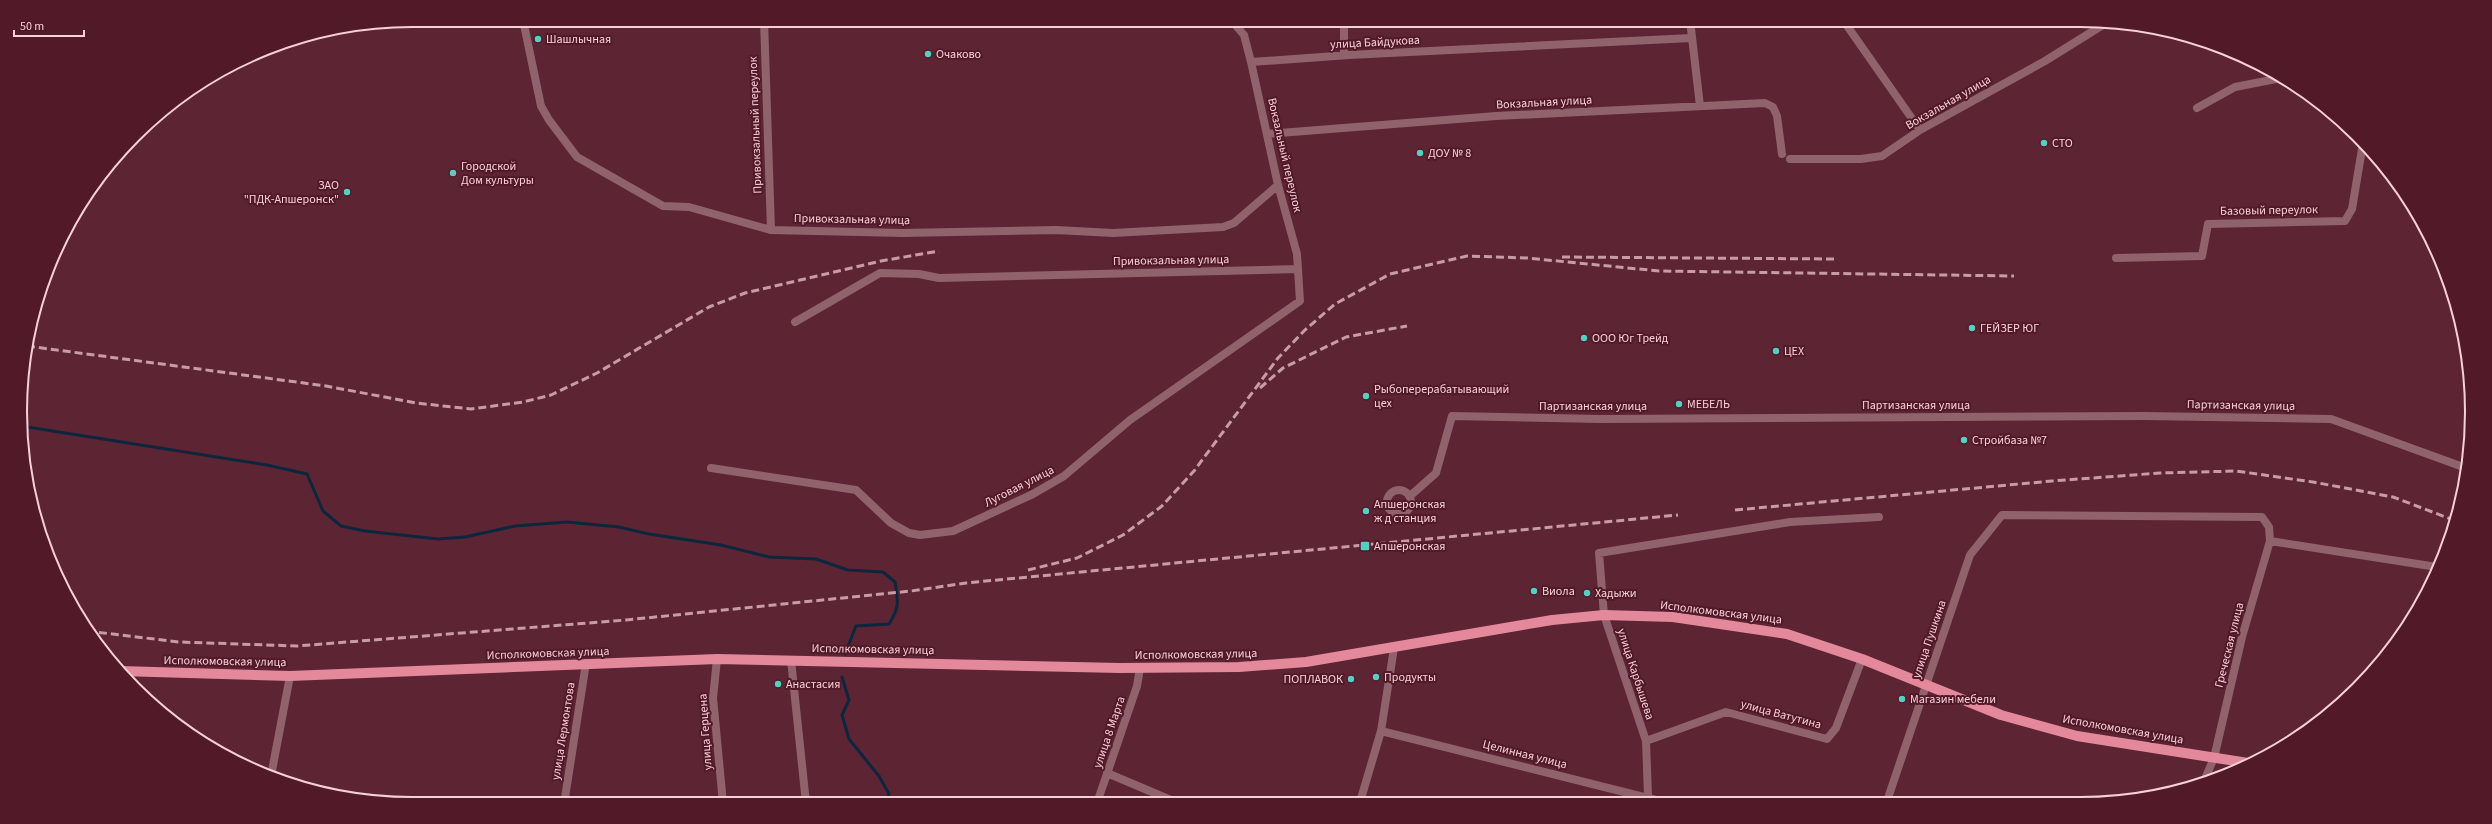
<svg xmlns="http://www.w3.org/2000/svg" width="2492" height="824" viewBox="0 0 2492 824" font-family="'Source Sans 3',sans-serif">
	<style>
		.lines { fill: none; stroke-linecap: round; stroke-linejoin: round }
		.stream { stroke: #0c273d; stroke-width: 3 }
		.minor { stroke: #90636c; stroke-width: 8 }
		.primary { stroke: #e4899c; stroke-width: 10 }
		.rail { stroke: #c89ca5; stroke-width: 3; stroke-dasharray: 8 4; stroke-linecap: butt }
		.poi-dot { fill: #56cec2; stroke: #521929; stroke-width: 1.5 }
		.labels { text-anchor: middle; stroke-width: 4; stroke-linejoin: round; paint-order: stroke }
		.poi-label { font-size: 12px; fill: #f6d0d7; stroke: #521929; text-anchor: start }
		.street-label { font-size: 12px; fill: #f6d0d7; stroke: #521929 }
		.rim { fill: none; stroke: #f6d0d7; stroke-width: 2 }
	</style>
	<rect width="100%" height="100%" fill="#5d2433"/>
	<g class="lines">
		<!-- stream -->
		<path class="stream" d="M21 426 267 465 307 474 323 511 341 526 365 531 438 539 465 537 515 526 567 522 619 527 649 534 721 545 769 557 816 559 848 570 883 572 895 582C898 601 900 607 889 624L856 626 845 654
			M842 677 849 700 842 715 849 739 879 776 889 794 885 803"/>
		<!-- minor -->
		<path class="minor" d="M523 20 541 106 549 120 577 157 663 206 689 207 771 230 903 233 1056 230 1113 233 1223 227 1234 223 1278 185
			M764 20 771 230
			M1344 20V55
			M1690 20 1700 106
			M1843 20 1920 130
			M1251 62 1349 55 1691 38
			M2197 108 2235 87 2281 78
			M1267 134 1496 116 1765 103 1773 107 1777 116 1782 154
			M1790 159H1861L1882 156 1920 130 2045 61 2106 23
			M2116 258 2202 256 2208 224 2345 221 2352 209 2363 143
			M795 322 880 273 919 274 939 278 1297 269
			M711 468 856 490 891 523 909 533 920 535 953 531 1033 494 1064 476 1130 420 1300 301 1297 254 1278 185 1251 62 1244 35 1231 20
			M1387 502a12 12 0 1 1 24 0a12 12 0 1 1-24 0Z
			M1410 496 1436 473 1452 416 1600 419 2145 416 2331 419 2466 468
			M2270 541 2437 567
			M717 659 713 698 723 803
			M791 660 806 803
			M1381 731 1664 802
			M1646 741 1726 712 1827 739 1836 728 1862 659
			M1107 773 1178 803
			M271 776 290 676
			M1887 801 1970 555 2002 515 2262 517 2269 527 2270 541 2242 637 2214 758 2204 781
			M1360 802 1381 731 1394 648
			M1646 802 1648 796 1646 741 1604 615 1599 553 1790 522 1879 517
			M1097 803 1137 686 1140 668
			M564 804 586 663"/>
		<!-- primary -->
		<path class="primary" d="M120 671 290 676 717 659 1120 668 1239 667 1306 662 1552 620 1604 615 1673 617 1787 634 1862 659 2001 715 2077 736 2248 763"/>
		<!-- rail -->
		<path class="rail" d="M1562 257 1836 259
			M27 346 326 386 416 403 471 409 523 402 551 395 597 373 709 307 745 293 881 261 939 251
			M1260 388 1283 368 1346 337 1407 326
			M1735 510 2052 481 2160 473 2236 471 2313 482 2393 497 2456 521
			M1028 570 1077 558 1123 535 1162 506 1194 471 1278 358 1305 330 1335 304 1390 274 1467 256 1527 258 1659 271 2014 276
			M87 631 179 642 297 646 626 620 911 591 966 583 1678 515"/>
	</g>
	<!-- markers -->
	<g class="poi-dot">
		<circle cx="538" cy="39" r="4"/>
		<circle cx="928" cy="54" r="4"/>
		<circle cx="2044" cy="143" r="4"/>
		<circle cx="1420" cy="153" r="4"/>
		<circle cx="453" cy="173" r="4"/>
		<circle cx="347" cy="192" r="4"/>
		<circle cx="1972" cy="328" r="4"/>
		<circle cx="1584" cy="338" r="4"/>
		<circle cx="1776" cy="351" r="4"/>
		<circle cx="1366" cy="396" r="4"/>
		<circle cx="1679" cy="404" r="4"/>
		<circle cx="1964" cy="440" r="4"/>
		<circle cx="1366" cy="511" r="4"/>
		<rect x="1360" y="541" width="10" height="10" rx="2"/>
		<circle cx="1534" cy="591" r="4"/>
		<circle cx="1587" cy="593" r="4"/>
		<circle cx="1376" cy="677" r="4"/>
		<circle cx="1351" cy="679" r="4"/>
		<circle cx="778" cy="684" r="4"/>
		<circle cx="1902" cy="699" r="4"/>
	</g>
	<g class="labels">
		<!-- poi labels -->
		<g class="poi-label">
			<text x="546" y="43">Шашлычная</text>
			<text x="936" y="58">Очаково</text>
			<text x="2052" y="147">СТО</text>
			<text x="1428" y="157">ДОУ № 8</text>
			<text x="461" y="170">Городской<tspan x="461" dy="14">Дом культуры</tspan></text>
			<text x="339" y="189" text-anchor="end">ЗАО<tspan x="339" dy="14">"ПДК-Апшеронск"</tspan></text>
			<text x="1980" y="332">ГЕЙЗЕР ЮГ</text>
			<text x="1592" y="342">ООО Юг Трейд</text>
			<text x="1784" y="355">ЦЕХ</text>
			<text x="1374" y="393">Рыбоперерабатывающий<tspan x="1374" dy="14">цех</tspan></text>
			<text x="1687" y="408">МЕБЕЛЬ</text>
			<text x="1972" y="444">Стройбаза №7</text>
			<text x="1374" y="508">Апшеронская<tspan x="1374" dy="14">ж д станция</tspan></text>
			<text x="1374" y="550">Апшеронская</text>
			<text x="1542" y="595">Виола</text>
			<text x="1595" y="597">Хадыжи</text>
			<text x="1384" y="681">Продукты</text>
			<text x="1343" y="683" text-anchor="end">ПОПЛАВОК</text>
			<text x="786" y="688">Анастасия</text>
			<text x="1910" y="703">Магазин мебели</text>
		</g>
		<!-- street labels -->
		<g class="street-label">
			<text transform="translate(1375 42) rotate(-3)" y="4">улица Байдукова</text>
			<text transform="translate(1544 102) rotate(-3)" y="4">Вокзальная улица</text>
			<text transform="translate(1948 102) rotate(-30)" y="4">Вокзальная улица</text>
			<text transform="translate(755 125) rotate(-92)" y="4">Привокзальный переулок</text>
			<text transform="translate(1285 155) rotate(77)" y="4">Вокзальный переулок</text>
			<text transform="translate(2269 210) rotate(-1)" y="4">Базовый переулок</text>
			<text transform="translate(852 219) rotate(1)" y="4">Привокзальная улица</text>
			<text transform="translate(1171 260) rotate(-1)" y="4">Привокзальная улица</text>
			<text x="1916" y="409">Партизанская улица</text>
			<text transform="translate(2241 405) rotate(1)" y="4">Партизанская улица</text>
			<text x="1593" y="410">Партизанская улица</text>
			<text transform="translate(1019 486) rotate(-27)" y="4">Луговая улица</text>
			<text transform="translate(1721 612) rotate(7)" y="4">Исполкомовская улица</text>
			<text transform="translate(1929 639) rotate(-71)" y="4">улица Пушкина</text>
			<text transform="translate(2229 645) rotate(-76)" y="4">Греческая улица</text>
			<text transform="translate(873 649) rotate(1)" y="4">Исполкомовская улица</text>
			<text transform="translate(548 653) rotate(-2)" y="4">Исполкомовская улица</text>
			<text transform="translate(1196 654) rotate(-1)" y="4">Исполкомовская улица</text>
			<text transform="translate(225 661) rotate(1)" y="4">Исполкомовская улица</text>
			<text transform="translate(1636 674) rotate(72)" y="4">улица Карбышева</text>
			<text transform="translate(1781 714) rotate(15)" y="4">улица Ватутина</text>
			<text transform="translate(2123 729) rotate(10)" y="4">Исполкомовская улица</text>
			<text transform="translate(563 731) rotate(-81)" y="4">улица Лермонтова</text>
			<text transform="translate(705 732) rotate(-94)" y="4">улица Герцена</text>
			<text transform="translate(1109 732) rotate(-71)" y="4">улица 8 Марта</text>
			<text transform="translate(1525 754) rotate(14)" y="4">Целинная улица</text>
		</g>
	</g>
	<!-- crop -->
	<path d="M0 0H2492V824H0ZM412 27H2080A385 385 0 0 1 2465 412V412A385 385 0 0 1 2080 797H412A385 385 0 0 1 27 412V412A385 385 0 0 1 412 27Z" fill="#521929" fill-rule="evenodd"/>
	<path class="rim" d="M412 27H2080A385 385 0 0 1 2465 412V412A385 385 0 0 1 2080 797H412A385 385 0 0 1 27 412V412A385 385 0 0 1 412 27Z"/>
	<!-- scale -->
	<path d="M14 30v6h70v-6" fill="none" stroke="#f6d0d7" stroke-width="2"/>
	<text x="20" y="30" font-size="12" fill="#f6d0d7" stroke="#521929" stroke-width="3" paint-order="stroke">50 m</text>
</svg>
